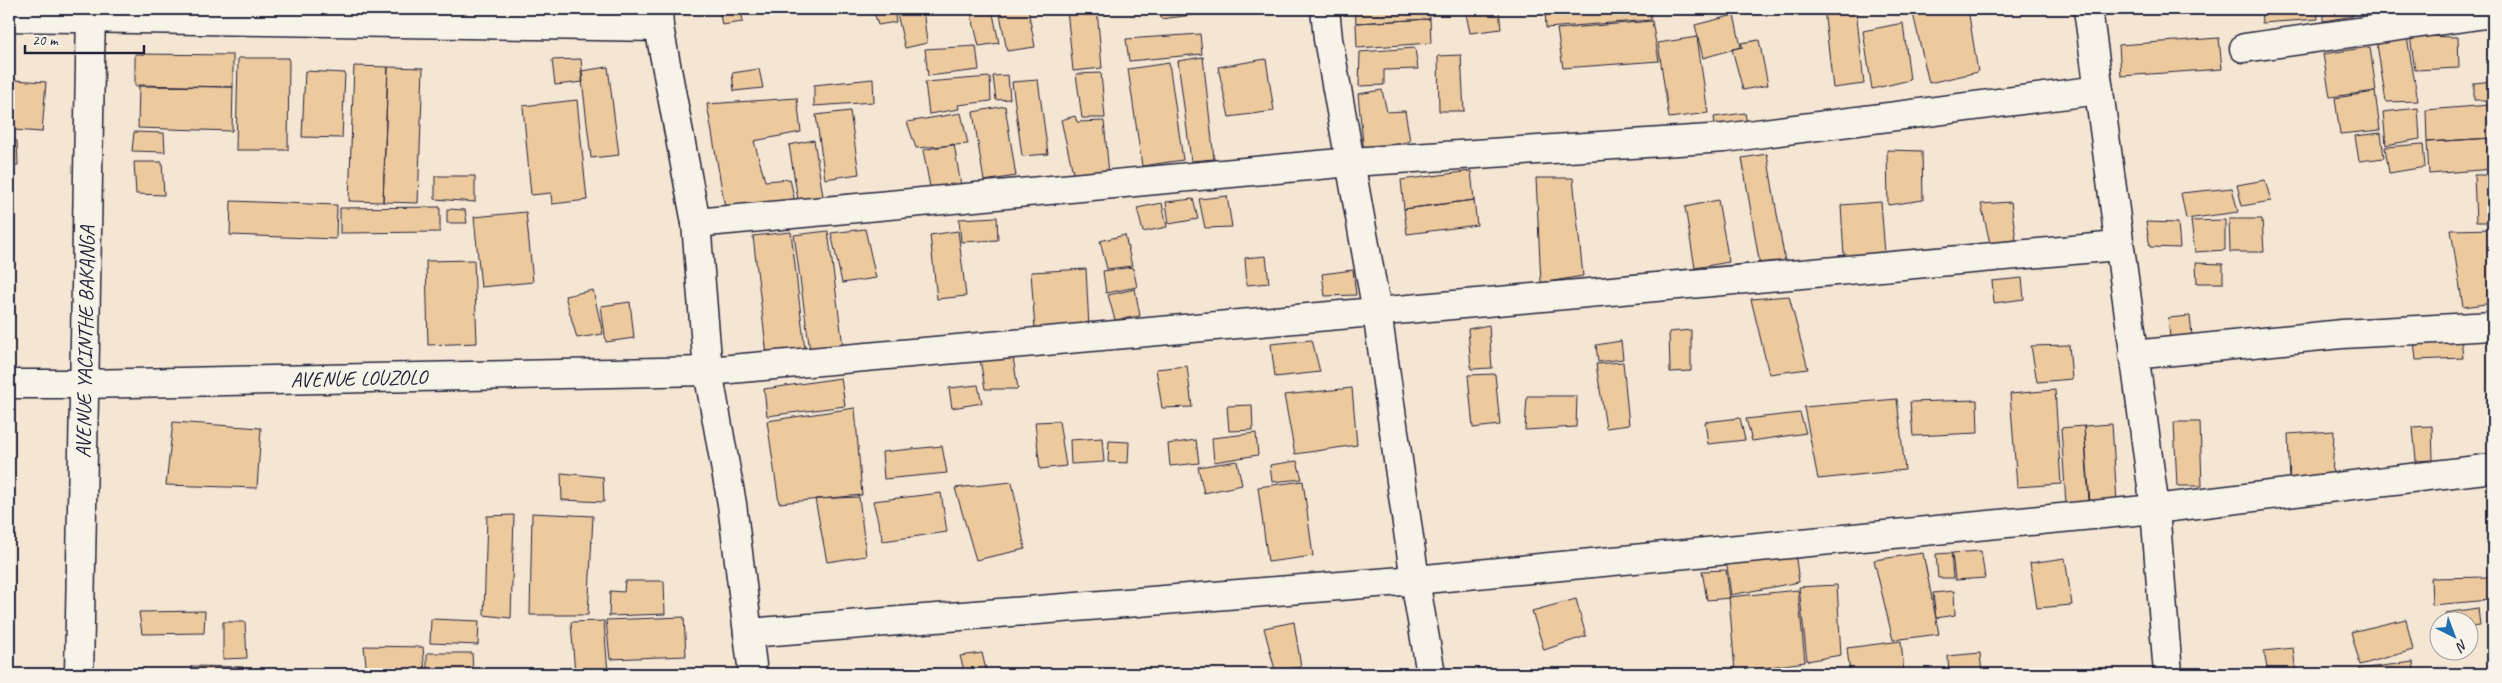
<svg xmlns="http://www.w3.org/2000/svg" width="2502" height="683" viewBox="0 0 2502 683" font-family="Caveat,sans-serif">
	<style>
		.building { fill: #edc99e; stroke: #22223b }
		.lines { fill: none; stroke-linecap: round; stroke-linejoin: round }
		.minor-casing { stroke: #22223b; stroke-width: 31 }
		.minor { stroke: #f7f3e8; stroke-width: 28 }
		.labels { text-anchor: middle; stroke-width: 4; stroke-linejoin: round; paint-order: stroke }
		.street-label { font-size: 21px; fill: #22223b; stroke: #f7f3e8 }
	</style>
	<rect width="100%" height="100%" fill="#f4e6d2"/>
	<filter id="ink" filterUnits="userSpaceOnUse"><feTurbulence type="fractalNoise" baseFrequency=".02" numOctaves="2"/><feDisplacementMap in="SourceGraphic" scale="10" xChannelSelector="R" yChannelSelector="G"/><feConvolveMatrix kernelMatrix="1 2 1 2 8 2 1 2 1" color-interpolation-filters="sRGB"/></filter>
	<g filter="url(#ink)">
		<!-- building -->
		<path class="building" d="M719 9H741L743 22 722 25Z
			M873 9H894L896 22 878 25Z
			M896 9H923L927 43 905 48Z
			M970 9H992L999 43 979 46Z
			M999 9H1028L1035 47 1007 51Z
			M1067 9H1097L1102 68 1073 71Z
			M1160 9H1200V14L1161 19Z
			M1355 9H1430V19L1356 23Z
			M1465 9H1499L1501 29 1470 33Z
			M1545 9H1650L1651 20 1546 28Z
			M1656 9H1681V10L1656 13Z
			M1824 9H1856L1864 84 1833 88Z
			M1912 9H1968L1978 72 1929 83Z
			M1970 9H2008V11L1971 15Z
			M2261 9H2317L2318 19 2262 23Z
			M2323 9H2353V16L2323 21Z
			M1734 15 1741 47 1703 58 1695 25Z
			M1430 19 1431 43 1357 48 1356 23Z
			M1652 21 1659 61 1563 68 1557 29Z
			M1903 23 1910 80 1872 89 1863 31Z
			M1200 34 1202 54 1129 61 1126 39Z
			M2410 36 2458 37 2459 68 2415 70Z
			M1697 37 1708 113 1669 118 1658 43Z
			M2407 37 2418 101 2386 102 2377 44Z
			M2219 38 2222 69 2121 76 2119 45Z
			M1759 40 1768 85 1743 90 1732 49 1743 47 1741 43Z
			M976 46 979 70 928 76 925 49Z
			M2370 47 2376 91 2330 97 2323 54Z
			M1415 48 1418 69 1384 70V85L1359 86 1360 52Z
			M135 54 233 55V87L135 86Z
			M1461 55 1464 111H1439L1438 56Z
			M1203 57 1214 159 1191 161 1178 61Z
			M238 58H289L288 150H236Z
			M581 59 583 82 555 85 552 60Z
			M1266 59 1274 111 1229 117 1218 67Z
			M1169 63 1183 160 1142 166 1128 69Z
			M354 66 388 67 383 202 349 201Z
			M388 67 423 68 418 203 383 202Z
			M608 67 619 155 591 158 581 71Z
			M759 69 763 88 734 91 732 73Z
			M305 71 345 73 342 138 302 137Z
			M1101 73 1105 118H1082L1076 74Z
			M1008 75 1010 99 996 100 993 76Z
			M990 77 991 101 958 105 959 109 929 114 925 82Z
			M873 79 874 102 814 106V85Z
			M13 80 46 82 42 132 13 130Z
			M1038 80 1048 154 1022 156 1012 82Z
			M2493 81 2492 100H2474V83Z
			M139 85 233 87 232 131 138 128Z
			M1382 90 1387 112 1405 111 1410 141 1364 153 1358 94Z
			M2375 92 2380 130 2340 134 2335 98Z
			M797 98 801 132 754 141 765 181 790 179 795 202 727 219 707 104Z
			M577 100 587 200 552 204 551 193 531 195 523 106Z
			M2490 105 2492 138 2427 142 2426 110Z
			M1005 106 1016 176 984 181 973 112Z
			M2418 108 2420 139 2386 145 2383 112Z
			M850 111 859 174 825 179 816 115Z
			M961 113 968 144 916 148 907 122Z
			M1745 113 1748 130 1717 136 1714 117Z
			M1075 116 1077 122 1104 121 1109 174 1074 177 1061 120Z
			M134 132 164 133 165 152 132 151Z
			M2381 133 2384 158 2359 161 2355 136Z
			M2492 138 2493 169 2429 174 2427 142Z
			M9 140 17 141 18 165H9Z
			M814 140 823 196 798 200 789 145Z
			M954 144 961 186 930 187 923 150Z
			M2423 144 2425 167 2389 173 2385 147Z
			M1887 150 1922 151 1923 200 1888 205Z
			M1767 154 1785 262 1760 266 1742 158Z
			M134 162H162L164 195 136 194Z
			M1471 171 1474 200 1404 209 1401 180Z
			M2474 175H2493V222H2476Z
			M435 176H475V202L435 199Z
			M1536 178H1573L1583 276 1541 283Z
			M2265 180 2271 201 2242 206 2237 185Z
			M2232 188 2238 212 2186 219 2181 193Z
			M1227 196 1232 227 1205 228 1199 199Z
			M1193 199 1198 219 1169 224 1166 202Z
			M1474 200 1477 225 1407 234 1404 209Z
			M1718 200 1729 262 1695 268 1685 207Z
			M231 201 337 205 336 239 230 235Z
			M1881 202 1885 254 1844 256 1841 205Z
			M2011 202 2016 240 1990 243 1981 204Z
			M1162 203 1167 227 1143 232 1137 208Z
			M440 207V232L340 233V208Z
			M447 209 465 210 467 223H447Z
			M526 212 533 282 481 287 474 217Z
			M997 217 998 240 961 242 959 219Z
			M2229 219H2262L2264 252H2230Z
			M2225 220V250L2195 252 2191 221Z
			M2146 222 2178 223 2180 248 2150 247Z
			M865 229 876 278 842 283 831 233Z
			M2493 229V303L2463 307 2451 230Z
			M828 231 843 346 810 351 794 235Z
			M958 231 966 296 937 299 930 235Z
			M791 232 805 350 767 355 753 236Z
			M1125 235 1132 266 1107 269 1100 241Z
			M1266 256 1269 283 1247 285 1245 258Z
			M474 260 477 343 428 345 426 261Z
			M2196 263 2223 264V283H2197Z
			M1133 267 1137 287 1106 293 1103 271Z
			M1086 269 1089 327 1035 330 1031 272Z
			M1353 270 1356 295 1325 296 1322 274Z
			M2022 278 2024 299 1994 303 1992 281Z
			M1135 289 1140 316 1115 320 1108 295Z
			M593 290 603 334 577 338 565 296Z
			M1789 296 1808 369 1769 374 1751 299Z
			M630 302 634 338 606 342 601 306Z
			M2190 316 2193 345 2171 347 2168 318Z
			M1489 325 1492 368 1471 369 1468 329Z
			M1691 330V371L1670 372 1669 332Z
			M2461 337 2463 358 2416 360 2414 340Z
			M1312 340 1320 372 1275 377 1271 344Z
			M1621 341 1623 359 1598 362 1596 345Z
			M2069 345 2072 379 2037 382 2031 346Z
			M1013 357 1018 389H985L980 359Z
			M1623 362 1629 425 1606 428 1596 364Z
			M1187 366 1192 407 1162 408 1156 369Z
			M1495 374 1500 425 1473 428 1468 375Z
			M841 378 845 406 767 416 764 389Z
			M978 385 982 403 952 408 949 388Z
			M1352 388 1357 445 1295 454 1284 395Z
			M2055 390 2061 484 2017 487 2010 394Z
			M1527 396H1577L1576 427 1525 430Z
			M1897 399 1905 470 1818 479 1804 407Z
			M1977 400 1978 433 1913 436 1910 402Z
			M1252 405 1253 430 1229 431 1227 406Z
			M855 408 862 495 779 503 767 421Z
			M1800 413 1806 433 1752 441 1746 419Z
			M1740 418 1745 440 1708 444 1705 422Z
			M1059 421 1066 466 1040 469 1035 422Z
			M173 422 261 428 257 488 166 485Z
			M2174 422H2200L2202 486H2177Z
			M2112 424 2117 502 2090 503 2084 426Z
			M2084 426 2089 502 2066 504 2061 428Z
			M2432 426 2433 460 2416 461 2413 427Z
			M2334 431 2332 481 2290 483 2288 434Z
			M1256 433 1258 455 1214 462 1212 438Z
			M1102 438 1104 462 1071 464 1070 440Z
			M1196 440 1199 463 1170 466 1168 444Z
			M1109 441 1129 442 1128 463 1108 462Z
			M942 446 947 473 884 479 882 452Z
			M1237 461 1242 485 1204 493 1198 467Z
			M1297 461 1302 479 1272 482 1270 465Z
			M561 473 603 477 604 502 562 500Z
			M1303 481 1313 556 1268 562 1258 487Z
			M1012 482 1025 549 976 560 955 488Z
			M941 493 947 532 883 541 873 501Z
			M859 497 866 556 827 562 815 499Z
			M532 513 593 516 588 615H530Z
			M514 515 511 618 484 615 487 516Z
			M1981 551 1985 578 1955 580 1952 553Z
			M1795 552 1799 582 1731 595 1726 559Z
			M1923 553 1939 634 1893 640 1874 560Z
			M1951 553 1953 578H1938L1936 554Z
			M2065 558 2072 605 2037 608 2030 563Z
			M1726 570 1730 598 1707 600 1702 571Z
			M2491 575H2493V600H2491Z
			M2489 577 2490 600 2432 605 2431 578Z
			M625 581H664L665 614 609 616 610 591 624 592Z
			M1837 585 1841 655 1807 661 1799 587Z
			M1798 590 1805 662 1735 672 1729 597Z
			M1954 591 1955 615 1936 618 1933 593Z
			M1576 599 1586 636 1544 650 1532 611Z
			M2478 608 2480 626 2470 627V620H2446L2445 613Z
			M205 611 204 633 142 634 139 612Z
			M684 617 686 656 610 659 606 620Z
			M431 619 479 621 478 645 430 643Z
			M2406 619 2413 650 2360 665 2351 632Z
			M604 621 608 674H575L571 622Z
			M223 622H245L247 658 223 659Z
			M1294 622 1301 667 1275 670 1264 628Z
			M1901 641 1904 674H1850L1847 648Z
			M364 646 423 647 425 674H367Z
			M2293 648 2296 674H2268L2264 651Z
			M427 653H472L473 674H427Z
			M982 653 987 674H965L960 656Z
			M1980 653 1982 674H1949L1948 656Z
			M2413 662 2415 674H2360L2359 669Z
			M191 666 243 667 242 674H191Z
			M1766 669V674H1737Z"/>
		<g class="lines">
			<!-- minor casing -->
			<g class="minor-casing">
				<g id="minor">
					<path d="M658 9 659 27 696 223 708 371 732 504 753 674"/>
					<path d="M1325 9 1328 39 1377 312 1415 580 1431 674"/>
					<path d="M2088 9 2155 509 2168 674"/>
					<path d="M9 17 659 27"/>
					<path d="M2244 48 2493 13"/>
					<path d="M696 223 1351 162 1725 138 2099 90"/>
					<path d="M2133 355 2342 334 2493 326"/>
					<path id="s1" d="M9 384H84L708 371 2118 246"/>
					<path d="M748 633 1415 580 2155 509 2493 468"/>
					<path id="s2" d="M79 674 91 9"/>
				</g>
			</g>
			<!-- minor -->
			<use href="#minor" class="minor"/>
		</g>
	</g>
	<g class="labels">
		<!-- street labels -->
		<g class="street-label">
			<text dy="7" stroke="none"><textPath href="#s2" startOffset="332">AVENUE YACINTHE BAKANGA</textPath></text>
			<text dy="7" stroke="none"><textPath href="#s1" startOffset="350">AVENUE LOUZOLO</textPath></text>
		</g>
	</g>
	<!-- margin -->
	<rect width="2502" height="683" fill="none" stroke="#f7f3e8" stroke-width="30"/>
	<rect x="15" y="15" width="2472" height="653" fill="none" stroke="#22223b" stroke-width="2" filter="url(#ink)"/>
	<!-- north arrow -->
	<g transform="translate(2454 636) rotate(138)"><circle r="24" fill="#f7f3e8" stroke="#a29fa3"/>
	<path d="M0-4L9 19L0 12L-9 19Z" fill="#1f6fb2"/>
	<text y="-8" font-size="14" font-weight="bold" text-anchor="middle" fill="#22223b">N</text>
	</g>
	<!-- scale -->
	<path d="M25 45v8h119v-8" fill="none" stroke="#22223b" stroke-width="2.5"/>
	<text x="32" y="45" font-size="15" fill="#22223b" stroke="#f7f3e8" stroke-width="4" paint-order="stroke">20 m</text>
</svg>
